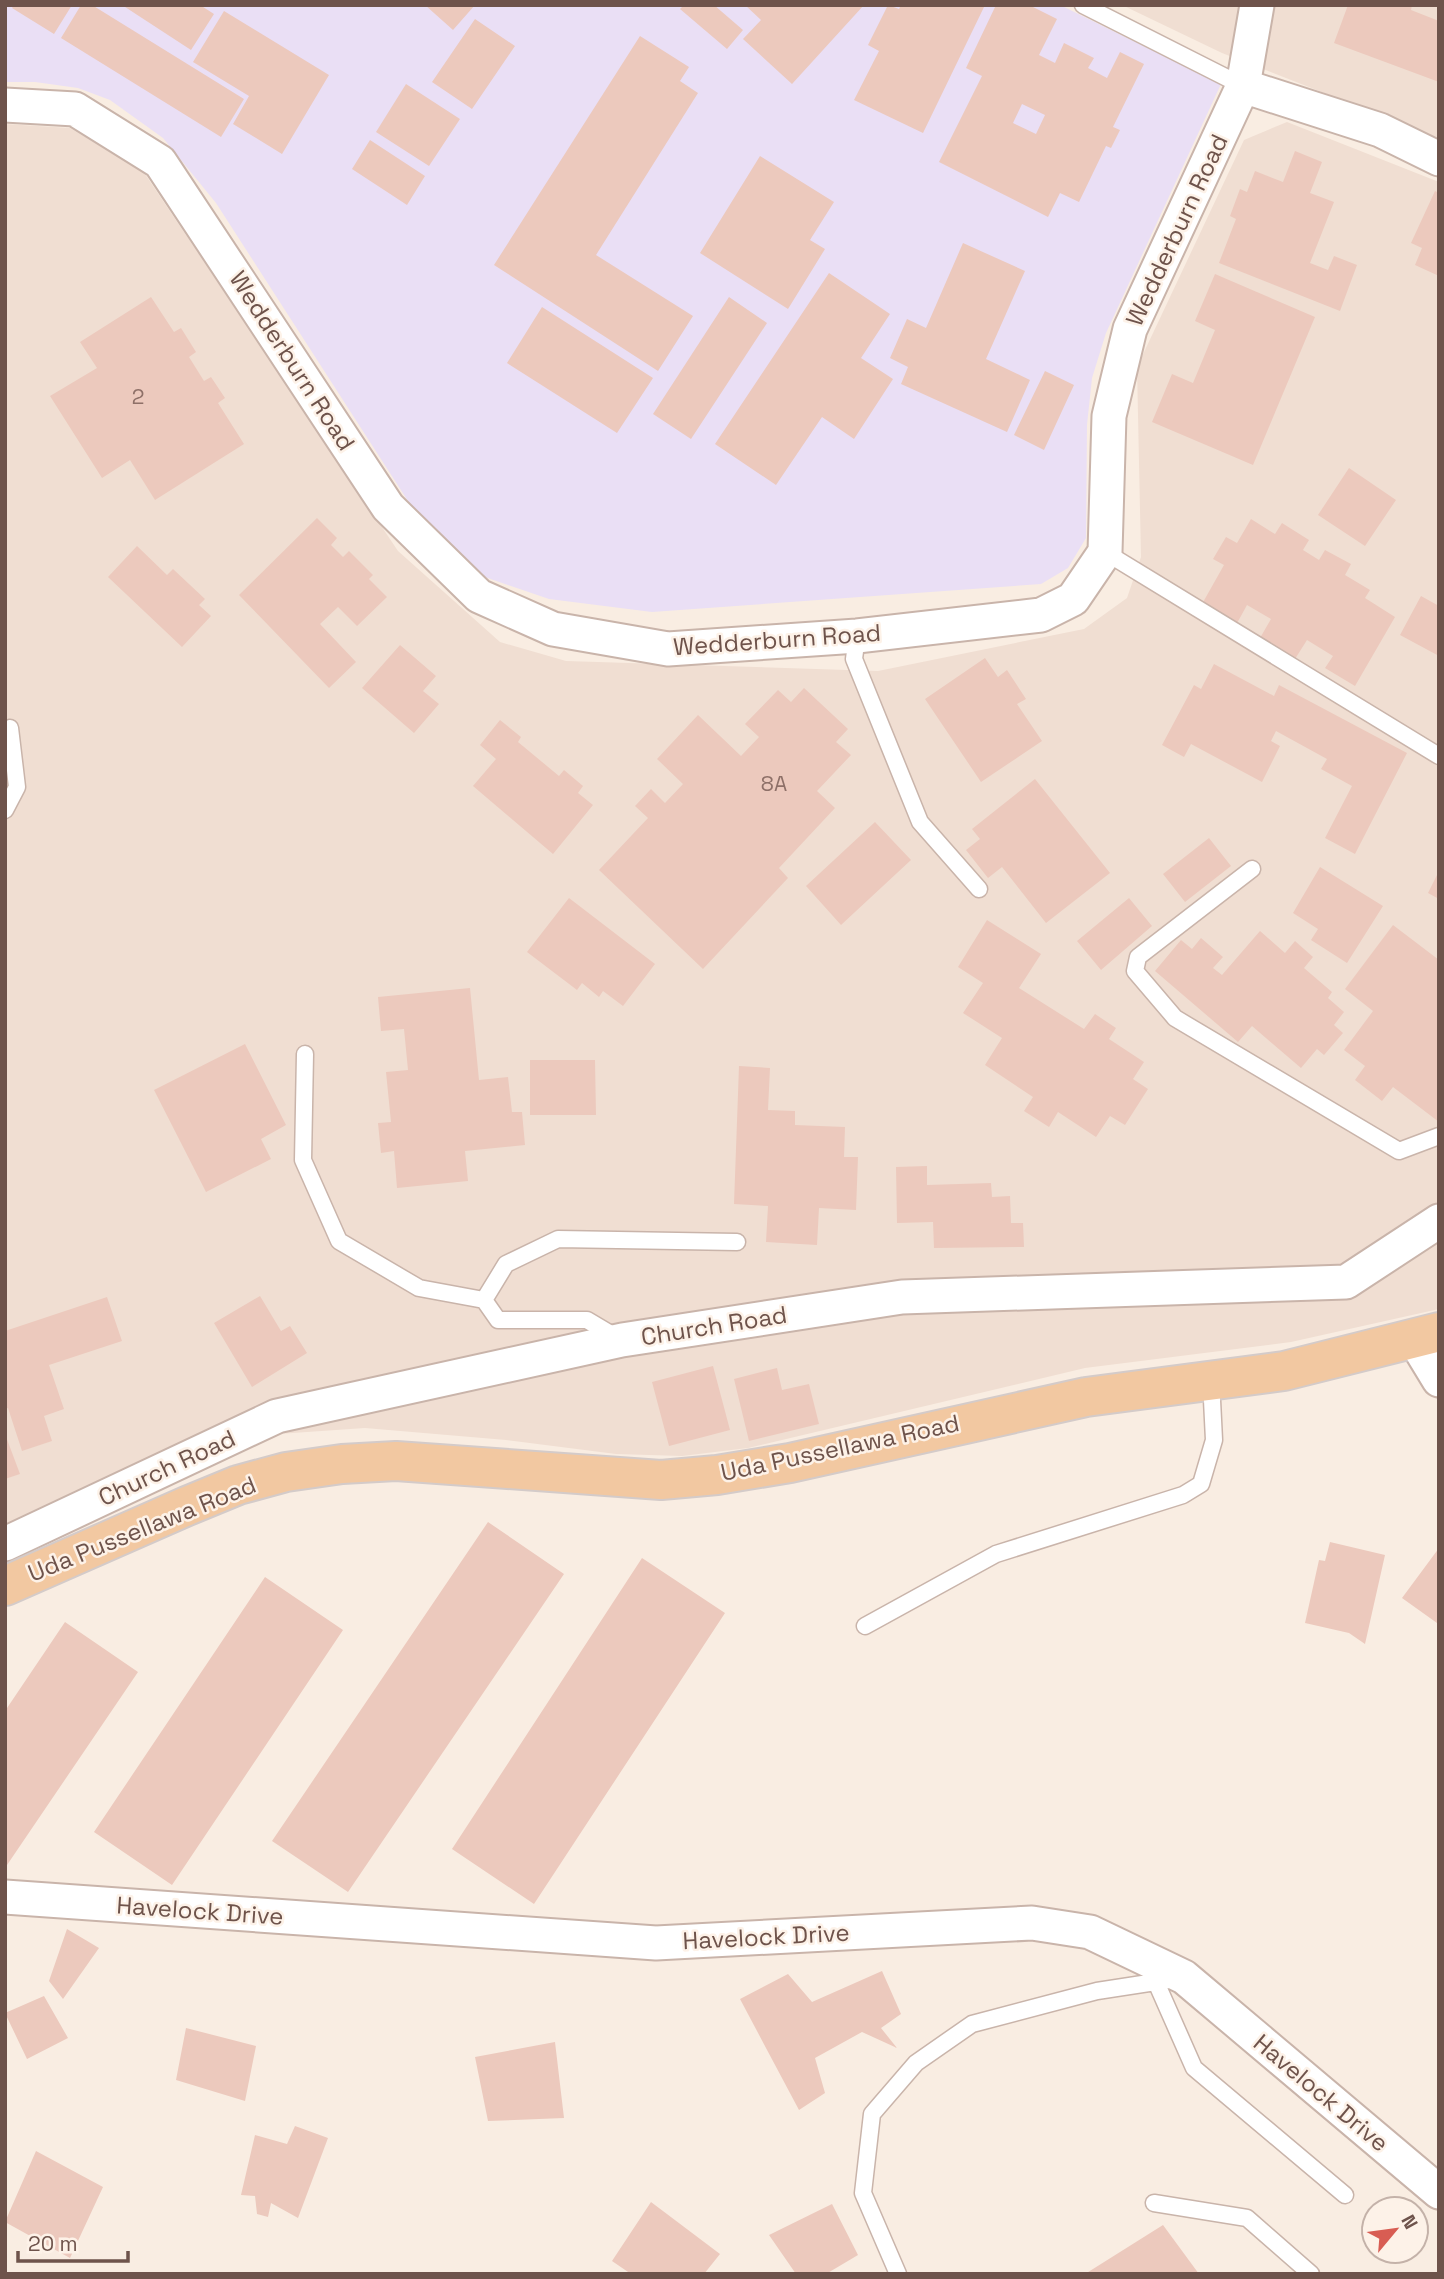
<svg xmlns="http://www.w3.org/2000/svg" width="1444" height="2279" viewBox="0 0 1444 2279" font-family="'Space Grotesk',sans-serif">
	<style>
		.residential { fill: #f0ded2 }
		.education { fill: #eadff5 }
		.building { fill: #ecc9bd; fill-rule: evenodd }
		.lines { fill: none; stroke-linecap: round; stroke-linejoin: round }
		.lane-casing { stroke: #c9b4aa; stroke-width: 19 }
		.street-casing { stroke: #c9b4aa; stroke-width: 37 }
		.primary-casing { stroke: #d4cbc9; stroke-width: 42 }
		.lane { stroke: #fff; stroke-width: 16 }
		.street { stroke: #fff; stroke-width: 33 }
		.primary { stroke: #f2c8a1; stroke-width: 38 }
		.labels { text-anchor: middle; stroke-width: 5; stroke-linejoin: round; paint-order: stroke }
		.number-label { font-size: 21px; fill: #8e7068 }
		.street-label { font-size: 24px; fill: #6e534b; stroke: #fdf2e8 }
	</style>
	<rect width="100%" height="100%" fill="#f9ede2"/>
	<!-- residential -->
	<path class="residential" d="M1122 5H1439V138L1222 53Z
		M1287 122 1439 182V1309L1291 1342 1085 1368 748 1448 682 1456 616 1454 506 1440 365 1428 278 1434 221 1457 5 1561V124L70 128 143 171 398 551 500 642 566 661 878 671 1084 629 1127 598 1141 557 1137 367 1244 140Z"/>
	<!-- education -->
	<path class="education" d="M5 5H1060L1221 84 1106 333 1092 378 1087 425 1086 538 1068 568 1041 584 652 612 549 599 479 575 417 515 216 203 163 138 110 100 78 88 35 82H5Z"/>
	<!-- building -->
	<path class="building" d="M14 5H72L54 34 12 8Z
		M81 5H92L244 99 221 137 61 38Z
		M122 5H200L214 14 191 50Z
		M425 5H475L453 30Z
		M684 5H714L743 30 727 49 680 9Z
		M745 5H864L792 84 743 39 761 20Z
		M888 5 899 9 901 5H985L923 133 854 100 879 51 868 45Z
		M996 5H1029L1057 19 1039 55 1055 63 1064 43 1094 58 1088 68 1107 78 1120 52 1144 64 1113 127 1120 130 1111 148 1106 146 1079 202 1060 193 1048 217 939 162 982 76 966 68ZM1022 104 1045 115 1036 134 1013 123Z
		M1348 5H1412L1411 10 1439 21V82L1334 43Z
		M224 11 329 75 282 154 233 124 249 96 193 62Z
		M475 19 515 46 472 109 432 82Z
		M640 36 689 67 680 81 698 93 596 255 693 316 658 371 494 265Z
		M406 84 460 119 429 166 376 132Z
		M370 140 425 176 407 205 352 169Z
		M1295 151 1322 162 1310 193 1334 202 1310 263 1328 270 1334 256 1357 265 1340 311 1219 263 1236 219 1230 216 1240 189 1247 192 1255 171 1283 182Z
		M760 156 834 202 810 240 825 249 788 309 700 253Z
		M1435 191 1439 193V276L1415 265 1422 248 1411 243Z
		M963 243 1025 271 986 359 1030 380 1007 432 901 384 908 367 890 358 907 319 926 328Z
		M829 273 890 314 861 358 893 379 854 439 822 417 776 485 715 444Z
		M1215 274 1315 317 1253 465 1152 422 1172 374 1193 383 1215 330 1195 321Z
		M151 297 174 332 181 328 196 352 189 357 204 381 211 377 225 398 218 403 244 444 155 500 130 460 102 478 50 396 97 368 80 342Z
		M729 297 767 323 691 439 653 414Z
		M542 307 653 378 617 433 507 363Z
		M1045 371 1074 385 1044 450 1014 435Z
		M1349 468 1396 500 1365 546 1318 515Z
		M317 518 337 538 331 545 343 557 349 551 373 575 369 579 387 597 357 626 338 607 320 624 356 662 329 688 239 595Z
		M1251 519 1275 534 1282 523 1309 540 1303 550 1319 560 1325 550 1351 564 1345 575 1370 590 1365 598 1395 617 1355 686 1325 668 1333 656 1307 640 1295 659 1260 638 1271 619 1247 605 1236 625 1202 604 1224 565 1213 559 1226 537 1237 543Z
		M137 546 167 575 173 569 205 599 199 605 211 616 182 647 108 577Z
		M1421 596 1439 606V656L1400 635Z
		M400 645 436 676 423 691 439 704 414 733 362 688Z
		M985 658 998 677 1007 670 1026 699 1017 704 1042 741 981 782 925 699Z
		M1214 664 1274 696 1279 685 1407 753 1355 854 1325 838 1352 786 1321 769 1327 759 1276 731 1271 741 1280 746 1262 782 1191 744 1184 757 1162 745 1194 685 1201 689Z
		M804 688 848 729 836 742 851 755 817 791 835 808 779 868 788 878 703 969 599 870 648 818 635 806 651 789 665 803 683 784 657 759 698 715 741 756 759 737 745 724 778 690 791 702Z
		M500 720 521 737 518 742 559 776 564 770 583 786 578 793 593 805 553 854 473 786 496 759 480 745Z
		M1035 779 1110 873 1046 923 1002 867 988 878 966 850 980 839 972 829Z
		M875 822 911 860 841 925 806 886Z
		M1209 838 1231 866 1185 902 1163 874Z
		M1320 867 1383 906 1347 963 1311 940 1318 929 1293 913Z
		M1439 871V899L1428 893Z
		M569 898 655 964 623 1006 603 991 599 997 582 983 577 990 527 952Z
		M1129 898 1152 926 1101 970 1077 941Z
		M987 920 1041 954 1019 988 1084 1029 1095 1014 1116 1028 1109 1039 1144 1062 1133 1079 1148 1089 1125 1125 1110 1116 1096 1137 1058 1112 1049 1127 1024 1111 1033 1097 985 1065 1002 1038 963 1013 983 983 958 967Z
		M1393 925 1439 960V1122L1393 1087 1382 1101 1355 1080 1365 1066 1344 1050 1373 1011 1345 989Z
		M1260 931 1285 953 1295 941 1313 957 1304 968 1332 992 1328 998 1344 1012 1334 1025 1343 1033 1324 1055 1317 1049 1301 1068 1252 1026 1238 1042 1155 971 1181 940 1192 949 1201 938 1223 957 1213 968 1222 975Z
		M470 988 479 1080 508 1077 512 1112H522L525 1145 465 1151 468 1181 397 1188 394 1151 381 1153 378 1123 391 1122 386 1072 408 1070 404 1029 381 1031 378 997Z
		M245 1044 286 1125 261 1139 271 1159 206 1192 154 1090Z
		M530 1060H595L596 1115H530Z
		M739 1066 770 1068 768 1110 795 1111V1125L845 1127 844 1157H858L856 1210 819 1208 817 1245 766 1242 768 1206 734 1204Z
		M927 1166V1185L991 1183 992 1197 1010 1196 1011 1223H1023L1024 1247 934 1248 933 1222 897 1223 896 1167Z
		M260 1296 281 1331 290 1326 307 1353 252 1387 214 1323Z
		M107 1297 122 1341 49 1365 64 1409 44 1416 52 1441 22 1451 8 1408 5 1409V1331Z
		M713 1366 730 1430 669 1446 652 1382Z
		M777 1368 782 1390 809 1384 819 1424 749 1441 734 1379Z
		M5 1434 20 1474 5 1479Z
		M488 1522 564 1574 348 1892 272 1841Z
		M1330 1542 1385 1555 1365 1644 1349 1633 1305 1623 1319 1560 1325 1561Z
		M1439 1548V1621L1437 1623 1402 1598Z
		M642 1558 725 1613 534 1904 452 1849Z
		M265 1577 343 1630 172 1885 94 1832Z
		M65 1622 138 1672 5 1868V1711Z
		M67 1929 99 1948 63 1999 49 1981Z
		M882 1971 901 2014 881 2028 897 2048 862 2032 815 2058 825 2093 799 2110 740 1999 788 1974 812 2002Z
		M44 1996 68 2038 27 2059 5 2013Z
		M186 2028 256 2046 245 2101 176 2080Z
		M555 2042 564 2118 488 2121 475 2057Z
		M295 2126 328 2138 298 2218 271 2203 268 2217 257 2214 255 2196 241 2195 255 2135 287 2144Z
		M36 2151 103 2187 70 2258 5 2222Z
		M651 2202 720 2254 704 2274H631L612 2261Z
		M832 2204 858 2255 826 2274H796L769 2235Z
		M1163 2225 1199 2274H1085Z"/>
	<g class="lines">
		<!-- lane casing -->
		<g class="lane-casing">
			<path id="lane" d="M1083 5 1243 86
				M1105 552 1439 756
				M857 636 854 659 920 822 979 889
				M5 810 17 787 10 728
				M1252 869 1138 957 1135 971 1175 1018 1399 1151 1439 1136
				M305 1054 303 1160 339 1241 419 1288 484 1300
				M619 1339 587 1320H498L484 1300 506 1264 558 1239 737 1242
				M865 1626 996 1554 1183 1495 1201 1484 1214 1440 1211 1380
				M1156 1982 1194 2068 1345 2195
				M1154 2203 1247 2218 1311 2274
				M898 2274 863 2193 872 2114 916 2063 972 2024 1097 1991 1175 1979"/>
		</g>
		<!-- street casing -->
		<g class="street-casing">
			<path id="street" d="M1243 86 1380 130 1439 159
				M5 105 75 109 160 162 388 507 479 596 553 629 668 649 857 636 1041 615 1073 599 1105 552 1109 416 1130 329 1243 86 1257 5
				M1414 1339 1439 1380
				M5 1544 277 1416 622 1340 902 1297 1346 1282 1439 1221
				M5 1897 656 1943 1032 1923 1090 1932 1184 1977 1439 2192"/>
		</g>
		<!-- primary casing -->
		<g class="primary-casing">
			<path id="primary" d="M5 1586 187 1506 238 1485 286 1472 342 1464 396 1461 661 1480 717 1475 790 1463 1086 1397 1284 1371 1439 1332"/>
		</g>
		<!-- lane -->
		<use href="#lane" class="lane"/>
		<!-- street -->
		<use href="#street" class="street"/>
		<!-- primary -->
		<use href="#primary" class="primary"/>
	</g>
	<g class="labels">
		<!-- number labels -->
		<g class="number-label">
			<text x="138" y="404">2</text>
			<text x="774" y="791">8A</text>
		</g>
		<!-- street labels -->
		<g class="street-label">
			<text transform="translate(1177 230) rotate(-65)" y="8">Wedderburn Road</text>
			<text transform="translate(292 361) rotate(57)" y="8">Wedderburn Road</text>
			<text transform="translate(777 640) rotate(-4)" y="8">Wedderburn Road</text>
			<text transform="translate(714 1326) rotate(-9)" y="8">Church Road</text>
			<text transform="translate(840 1448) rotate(-12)" y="8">Uda Pussellawa Road</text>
			<text transform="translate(167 1468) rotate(-25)" y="8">Church Road</text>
			<text transform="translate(142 1529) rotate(-22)" y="8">Uda Pussellawa Road</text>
			<text transform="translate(200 1911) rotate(4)" y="8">Havelock Drive</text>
			<text transform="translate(766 1937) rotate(-3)" y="8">Havelock Drive</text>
			<text transform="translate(1321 2093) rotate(40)" y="8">Havelock Drive</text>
		</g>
	</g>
	<!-- border -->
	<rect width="1444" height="2279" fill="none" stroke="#6e534b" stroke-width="14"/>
	<!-- north arrow -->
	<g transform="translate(1395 2230) rotate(61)"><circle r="33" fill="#fdf2e8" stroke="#c4b2a9" stroke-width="2"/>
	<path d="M0-5L12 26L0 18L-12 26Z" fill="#d85d53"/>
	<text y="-10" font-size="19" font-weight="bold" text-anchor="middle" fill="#6e534b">N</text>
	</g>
	<!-- scale -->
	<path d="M18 2251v10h110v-10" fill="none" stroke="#6e534b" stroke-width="3.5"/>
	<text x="28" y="2251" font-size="21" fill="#6e534b" stroke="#fdf2e8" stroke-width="5" paint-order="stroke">20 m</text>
</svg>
